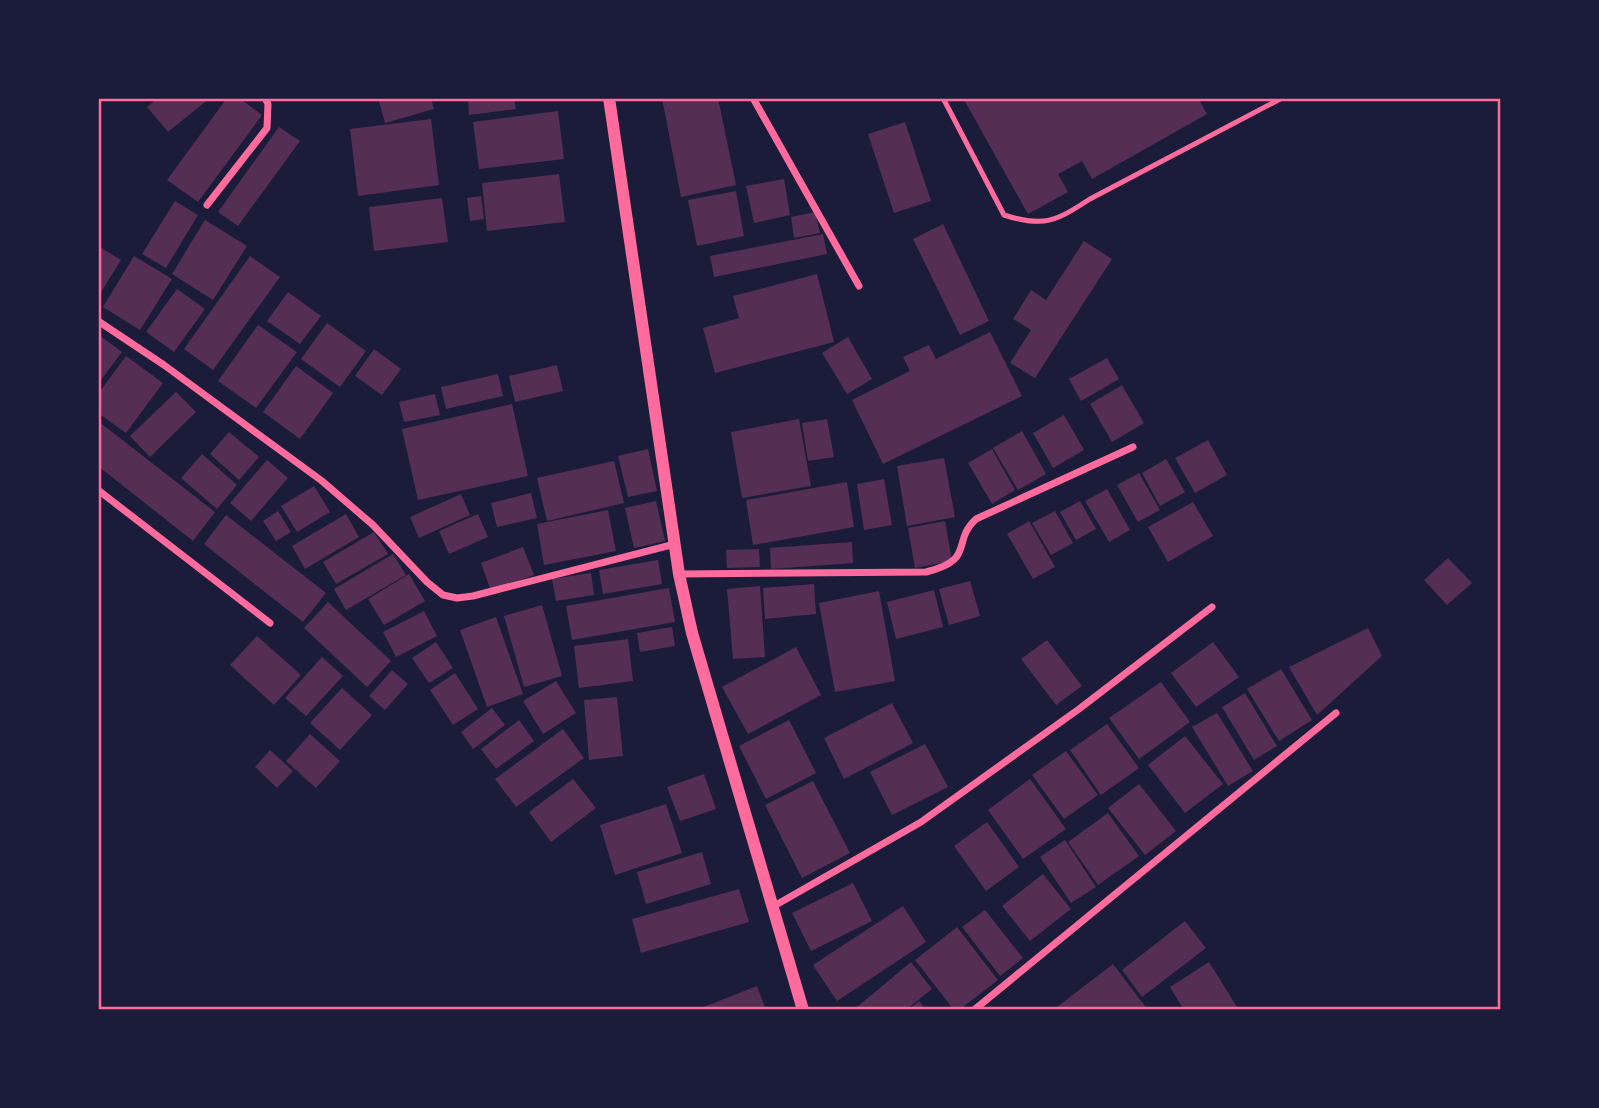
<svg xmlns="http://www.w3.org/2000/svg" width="1599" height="1108" viewBox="0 0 1599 1108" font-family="Spectral,serif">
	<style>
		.building { fill: #542f53 }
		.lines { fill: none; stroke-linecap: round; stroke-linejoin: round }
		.service { stroke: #ff6b9d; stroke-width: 5 }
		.minor { stroke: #ff6b9d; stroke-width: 7 }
		.tertiary { stroke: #ff6b9d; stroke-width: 12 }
		.neatline { fill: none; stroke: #ff6b9d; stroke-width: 2.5 }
	</style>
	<rect width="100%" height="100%" fill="#1b1b3a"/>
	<!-- building -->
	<path class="building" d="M158 98H210L168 132 147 107Z
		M227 98H239L262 115 198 202 167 180Z
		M378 98H431L434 109 385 123Z
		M484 98H514L516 109 469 115 468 100Z
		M662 98H718L736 185 681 197Z
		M963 98H1198L1207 114 1092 179 1082 161 1058 174 1068 192 1028 214Z
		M558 111 564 159 479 169 473 122Z
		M431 119 439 185 358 196 350 129Z
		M905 122 931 201 894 213 868 134Z
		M279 127 300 141 238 226 218 212Z
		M559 174 565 222 487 231 482 183Z
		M784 179 790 215 754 223 746 186Z
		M736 191 744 236 697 246 688 200Z
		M481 196 484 219 470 221 467 198Z
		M442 198 448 242 374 251 369 207Z
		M175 201 198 215 166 268 142 254Z
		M815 212 820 233 794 238 791 217Z
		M205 220 247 246 213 300 172 274Z
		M943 224 989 321 960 335 913 239Z
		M823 234 827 254 714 277 710 256Z
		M1084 241 1112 259 1035 378 1010 363 1031 330 1013 319 1031 290 1046 300Z
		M98 246 121 260 98 297Z
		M134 256 172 279 140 330 103 307Z
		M250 256 280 277 213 370 184 349Z
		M817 274 834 342 715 373 703 328 739 318 733 296Z
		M177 289 205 309 174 352 146 332Z
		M288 292 321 316 300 344 267 321Z
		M327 323 366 351 340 387 301 359Z
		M258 325 297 352 256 408 218 381Z
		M990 332 1022 396 883 464 852 400 910 371 903 357 929 345 936 359Z
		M99 335 122 352 98 384V337Z
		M848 337 872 379 847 394 822 353Z
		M374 349 401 369 382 395 355 376Z
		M126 356 163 383 126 433 98 413V394Z
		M1107 358 1119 379 1081 401 1069 379Z
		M557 365 563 391 515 402 509 376Z
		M296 366 333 393 300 439 263 412Z
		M498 374 503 396 446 409 441 387Z
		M1122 385 1144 423 1112 442 1090 404Z
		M176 392 196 412 150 457 130 436Z
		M435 394 440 415 404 422 399 402Z
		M512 404 528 476 418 500 402 429Z
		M1064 415 1084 450 1053 468 1033 433Z
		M799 419 811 486 742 498 731 432Z
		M827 419 834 457 808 461 802 423Z
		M98 421 215 512 193 541 98 466Z
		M1022 431 1046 474 1018 490 993 448Z
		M229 432 259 457 239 480 210 454Z
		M1208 440 1227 475 1195 493 1175 458Z
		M648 449 657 491 628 497 618 456Z
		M992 449 1015 490 992 504 968 463Z
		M202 454 237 485 217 509 181 478Z
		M944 458 955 517 907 526 897 466Z
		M1166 459 1185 492 1160 506 1142 473Z
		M267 460 288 478 251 521 230 503Z
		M614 461 624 503 547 521 537 478Z
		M1139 473 1160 510 1138 522 1117 485Z
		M884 479 892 525 864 530 857 484Z
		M847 482 854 527 753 545 746 500Z
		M314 486 330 512 297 532 281 506Z
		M1107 489 1130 530 1109 542 1085 501Z
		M531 493 537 518 497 527 491 503Z
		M461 494 470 515 419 538 410 517Z
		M656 501 665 541 634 548 625 508Z
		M1080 501 1096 529 1076 540 1060 512Z
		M1193 502 1213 536 1168 562 1148 527Z
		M608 510 616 551 544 565 537 524Z
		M278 511 291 532 276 541 263 521Z
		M1055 511 1073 543 1051 555 1032 523Z
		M346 514 359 537 305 569 292 546Z
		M478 514 488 537 449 554 439 531Z
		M226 515 326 593 303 622 204 544Z
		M945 521 952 561 915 568 908 528Z
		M1029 521 1055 567 1033 579 1007 534Z
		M374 532 388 554 336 584 323 562Z
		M852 542 853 563 771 569 770 548Z
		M523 547 534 575 491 591 481 563Z
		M759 549 760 567 727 568 726 550Z
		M393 554 406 575 346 610 334 589Z
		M1448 558 1472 583 1447 605 1424 580Z
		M658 560 662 584 603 594 599 570Z
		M591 573 594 595 556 601 552 579Z
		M409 574 425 601 384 625 368 599Z
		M970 581 980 616 949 625 939 589Z
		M814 584 816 614 765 619 763 588Z
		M760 586 765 657 733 659 727 589Z
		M669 588 675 622 572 640 566 606Z
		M934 590 943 627 896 639 887 602Z
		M879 591 895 681 835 692 819 603Z
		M328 602 391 661 367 687 304 628Z
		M542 605 562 676 524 687 504 616Z
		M424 611 437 636 396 657 383 632Z
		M496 617 523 694 487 707 460 630Z
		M672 627 675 646 640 652 637 633Z
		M1368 628 1382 656 1317 715 1289 667Z
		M257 636 301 675 274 705 230 665Z
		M628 639 633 681 579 688 574 646Z
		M1047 640 1082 686 1056 705 1021 659Z
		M436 642 453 668 429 683 412 658Z
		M1213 642 1239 677 1196 707 1171 673Z
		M796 647 821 695 748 734 722 687Z
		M322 657 343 676 306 716 285 698Z
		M1281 669 1312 720 1279 741 1247 689Z
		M392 670 408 684 385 710 369 696Z
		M455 673 478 709 453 725 430 690Z
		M556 681 576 713 543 734 523 701Z
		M1161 682 1190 722 1139 759 1109 718Z
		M342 688 372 715 340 750 310 723Z
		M1245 693 1277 746 1254 760 1222 707Z
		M617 697 623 756 589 760 584 700Z
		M892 703 913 743 844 779 824 738Z
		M492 708 505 725 473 749 461 732Z
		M1217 713 1253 771 1228 786 1192 727Z
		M519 720 534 741 496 769 481 749Z
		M789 720 816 773 766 799 739 746Z
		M1107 724 1139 768 1101 795 1070 750Z
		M563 729 584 758 516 807 495 779Z
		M310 734 340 761 316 788 286 761Z
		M1185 736 1223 784 1185 813 1148 765Z
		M925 744 948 787 892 815 870 772Z
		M270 750 293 771 277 788 255 767Z
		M1066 751 1098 795 1064 819 1032 775Z
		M704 774 716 809 680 821 667 787Z
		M573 779 596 808 551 842 529 812Z
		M1030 779 1066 829 1023 859 988 810Z
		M813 781 850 853 802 878 765 805Z
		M1139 784 1176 831 1145 855 1108 808Z
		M666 804 682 853 615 875 600 825Z
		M1108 813 1139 856 1098 885 1068 842Z
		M987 822 1019 867 986 891 954 846Z
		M1065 840 1096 887 1071 903 1040 857Z
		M702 852 711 884 646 904 637 872Z
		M1043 874 1071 909 1030 941 1002 906Z
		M853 883 872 921 811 951 792 913Z
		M739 889 749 922 641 953 632 919Z
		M903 906 926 942 837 1001 813 965Z
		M985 910 1023 958 1000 976 962 927Z
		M1185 921 1206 948 1142 997 1122 970Z
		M957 927 998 980 959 1010H954L915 960Z
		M911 962 932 989 906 1010H859L857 1007Z
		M1209 962 1239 1010H1184L1170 987Z
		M1113 964 1148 1010H1053Z
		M757 986 766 1010H696Z
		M919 1001 926 1010H908Z"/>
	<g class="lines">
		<!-- service -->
		<path class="service" d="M943 98 1004 215C1044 228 1056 221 1090 199L1282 98"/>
		<!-- minor -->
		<path class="minor" d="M753 98 859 286
			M207 205 267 128 268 104 265 98
			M98 321 164 365 322 481 373 525 427 582 443 595 457 598 473 596 675 544
			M98 490 270 623
			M679 574 926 572C976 560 951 542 976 519L1133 447
			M774 906 921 822 1079 709 1212 607
			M974 1010 1336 713"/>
		<!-- tertiary -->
		<path class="tertiary" d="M609 98 679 574 692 633 803 1010"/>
	</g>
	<!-- border -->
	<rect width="1599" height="1108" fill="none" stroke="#1b1b3a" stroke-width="200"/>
	<rect x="100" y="100" width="1399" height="908" class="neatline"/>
</svg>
